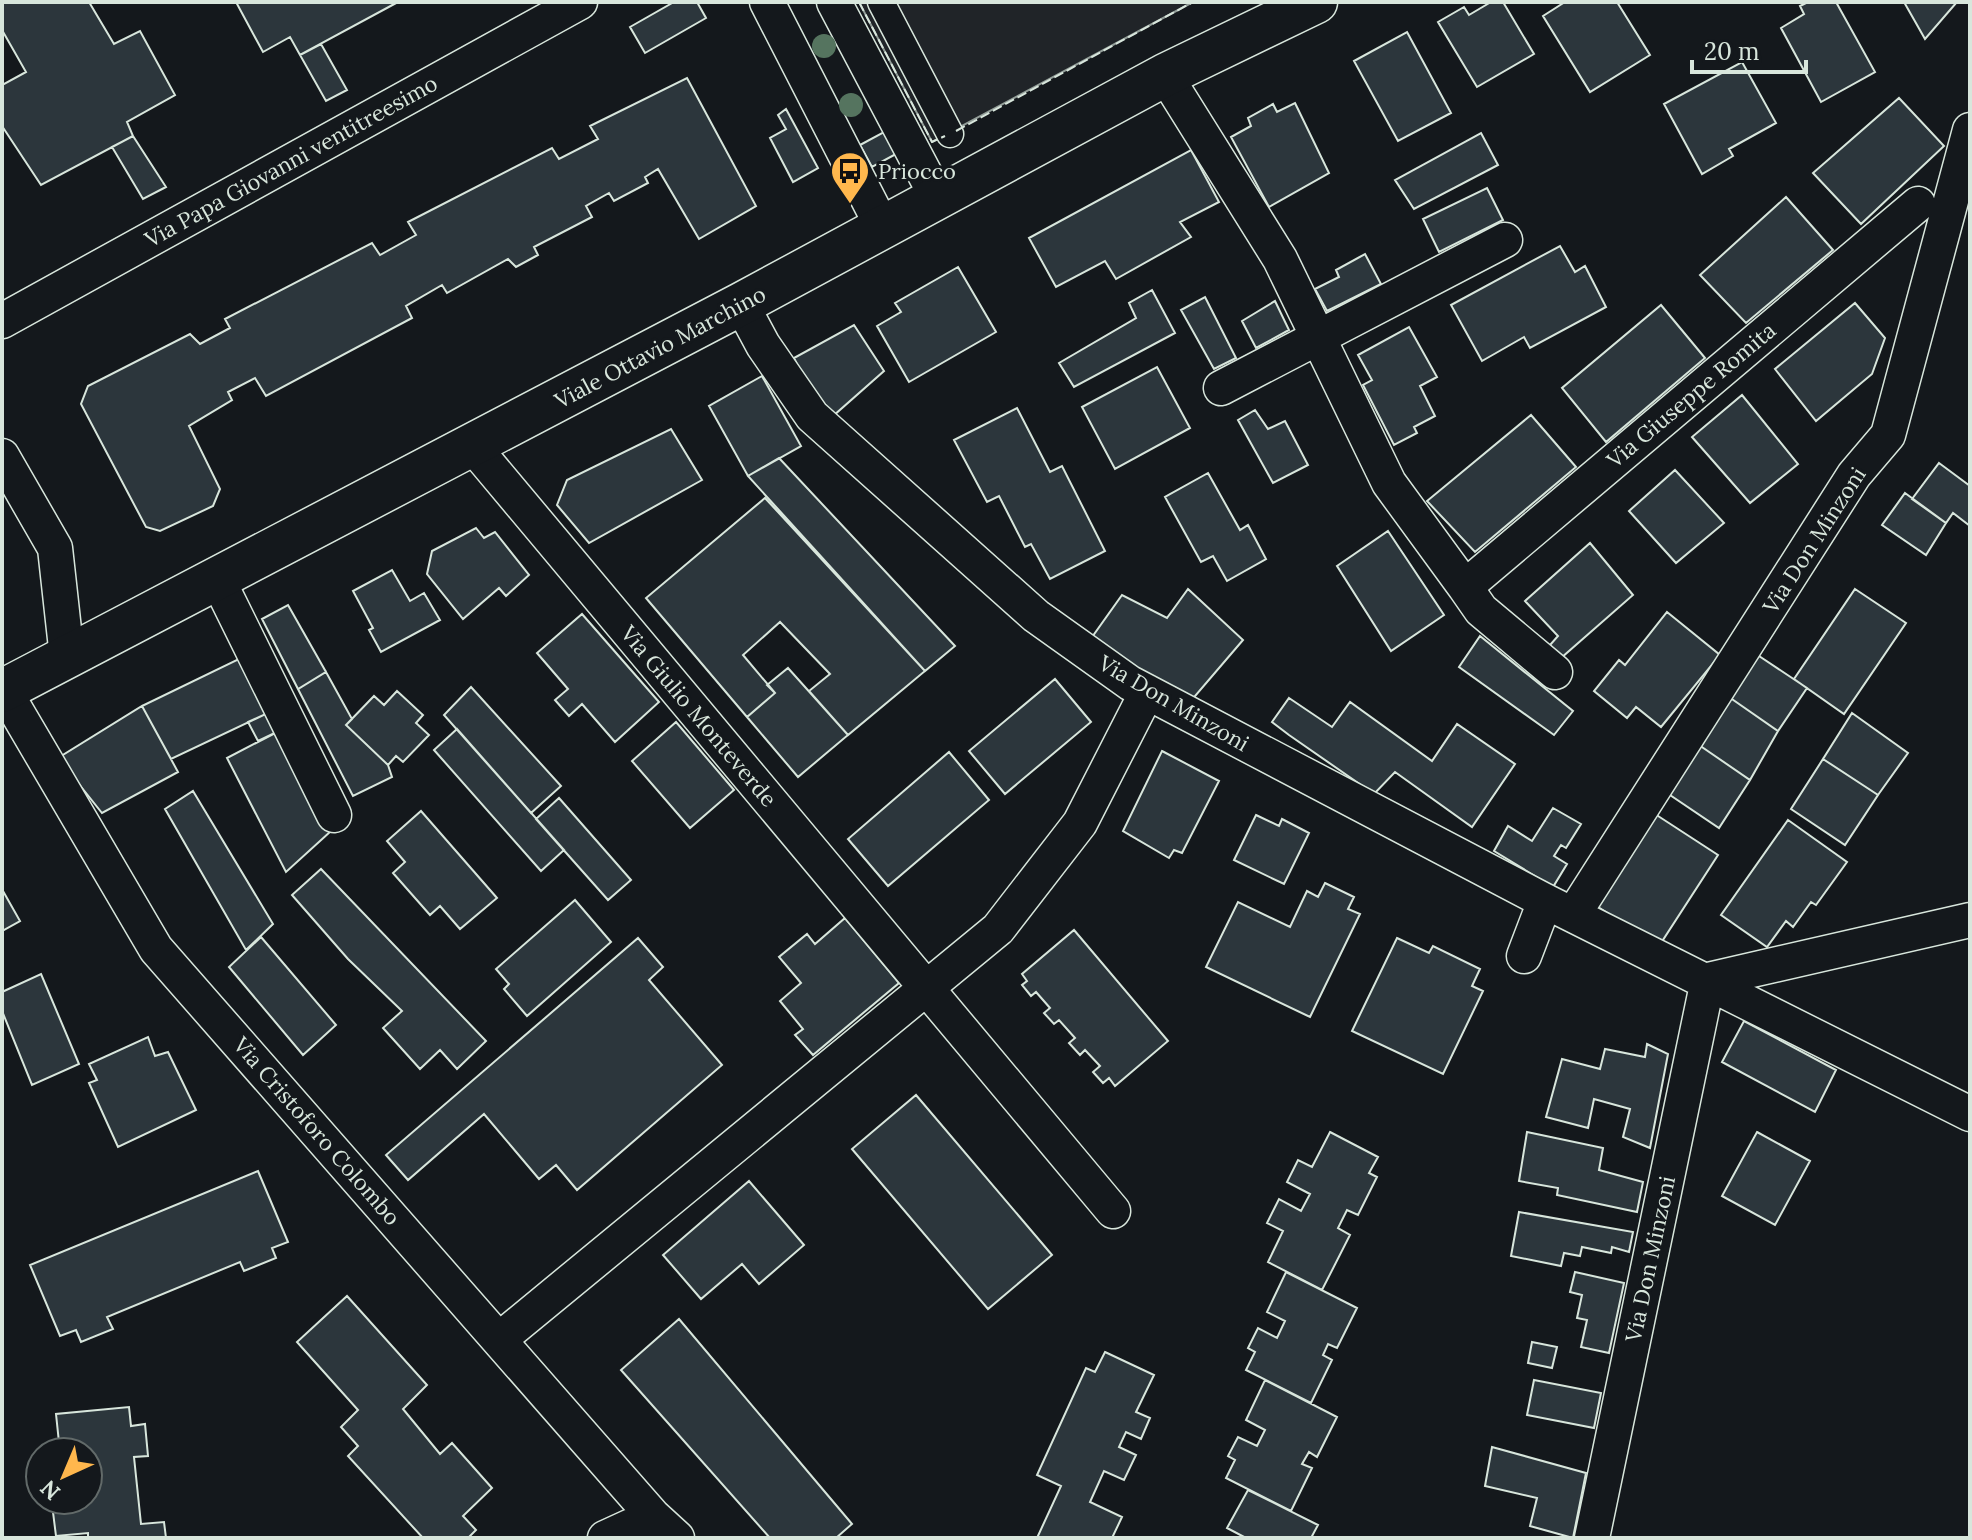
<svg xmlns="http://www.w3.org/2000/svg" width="1972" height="1540" viewBox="0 0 1972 1540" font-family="Lora,serif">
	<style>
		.green { fill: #202428; stroke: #939e99; stroke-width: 2 }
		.building { fill: #2c363c; stroke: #d8e6dc; stroke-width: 2 }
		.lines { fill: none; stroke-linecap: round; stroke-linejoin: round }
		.pedestrian-casing { stroke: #d8e6dc; stroke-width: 29 }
		.minor-casing { stroke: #d8e6dc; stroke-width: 37 }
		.tertiary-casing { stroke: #d8e6dc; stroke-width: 45 }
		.pedestrian { stroke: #14181c; stroke-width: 26 }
		.minor { stroke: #14181c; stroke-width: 34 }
		.tertiary { stroke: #14181c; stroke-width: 42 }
		.fence { stroke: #d8e6dc; stroke-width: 2; stroke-dasharray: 10 4; stroke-linecap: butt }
		.tree { fill: #55745f }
		.labels { text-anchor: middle; stroke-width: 6; stroke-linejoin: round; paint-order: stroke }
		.street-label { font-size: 22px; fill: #d8e6dc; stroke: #14181c }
		.poi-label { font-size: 22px; fill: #d8e6dc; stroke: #14181c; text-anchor: start }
	</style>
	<rect width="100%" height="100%" fill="#14181c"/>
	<!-- green -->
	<path class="green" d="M859 2H1193L932 142Z"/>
	<!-- building -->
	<path class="building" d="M2 2H89L114 44 140 31 175 95 127 122 133 136 41 185 2 126V85L26 72 2 30Z
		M236 2H398L300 55 290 37 263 52Z
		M674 2H697L706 18 645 53 630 27Z
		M1491 2H1503L1534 54 1477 87 1438 22 1464 7 1469 15Z
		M1565 2H1617L1650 55 1590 92 1543 16Z
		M1808 2H1836L1875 72 1821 102 1781 28 1804 14 1800 6Z
		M1904 2H1957L1925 39Z
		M1407 32 1451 113 1398 141 1354 61Z
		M321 44 347 90 326 101 300 55Z
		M1742 62 1776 123 1729 149 1733 156 1702 174 1664 104Z
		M687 78 756 206 699 239 658 169 645 177 648 183 614 201 609 193 586 206 592 217 534 247 538 255 516 267 508 259 447 293 442 285 406 306 412 318 266 396 255 378 228 392 232 400 189 426 220 489 213 506 160 531 146 527 81 404 88 386 190 334 200 344 230 328 225 319 372 243 380 255 416 235 408 222 552 148 559 159 598 139 590 126Z
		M1899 98 1944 146 1861 224 1813 173Z
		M1295 103 1329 173 1269 207 1231 137 1251 126 1248 118 1273 104 1277 112Z
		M786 109 818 168 793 182 770 138 786 129 778 115Z
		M884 132 896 154 872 167 860 145Z
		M1481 133 1498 165 1414 209 1395 180Z
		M133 136 166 187 143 199 112 147Z
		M1191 150 1219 202 1180 222 1191 237 1116 279 1105 261 1056 287 1029 238Z
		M1487 188 1503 220 1439 252 1423 219Z
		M1786 197 1833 250 1746 323 1700 275Z
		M1560 246 1575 272 1585 266 1606 307 1530 348 1524 337 1482 361 1451 305Z
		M1365 254 1381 284 1327 311 1315 289 1339 277 1336 270Z
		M958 267 996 332 909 382 877 326 901 312 895 303Z
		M1152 290 1175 333 1074 387 1059 363 1136 318 1129 303Z
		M1205 297 1236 358 1214 369 1181 310Z
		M1275 301 1289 330 1256 348 1242 321Z
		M1855 303 1885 338 1872 374 1816 421 1775 369Z
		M1661 305 1705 358 1606 442 1562 388Z
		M854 325 884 371 833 416 809 391 794 358Z
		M1409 327 1437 377 1420 386 1435 416 1414 427 1417 433 1394 445 1363 385 1372 380 1358 355Z
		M1157 367 1190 428 1115 469 1082 407Z
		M762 376 801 446 748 476 709 406Z
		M1742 395 1798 464 1750 503 1692 437Z
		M1017 408 1050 472 1062 466 1105 551 1050 579 1031 544 1025 547 999 496 987 502 954 440Z
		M1255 410 1268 429 1285 421 1308 465 1273 483 1238 420Z
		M1531 415 1576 467 1475 552 1427 501Z
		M671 429 702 480 589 543 557 505 567 480Z
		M779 458 955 646 925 671 748 476Z
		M1939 463 1970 486V526L1953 513 1946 523 1912 499Z
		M1675 470 1724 523 1676 563 1629 511Z
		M1208 473 1240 530 1248 525 1266 559 1227 581 1213 556 1201 562 1165 497Z
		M1905 493 1946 523 1926 555 1882 525Z
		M765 498 925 671 848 735 809 691 830 674 780 622 743 655 775 693 747 717 646 598Z
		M476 528 484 538 495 532 529 575 506 596 499 588 463 619 427 574 432 551Z
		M1388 531 1444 615 1391 651 1337 566Z
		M1590 543 1633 595 1561 658 1550 645 1558 636 1525 601Z
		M392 570 410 601 424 593 440 620 381 652 369 630 373 628 353 591Z
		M1188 589 1243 640 1190 702 1090 640 1122 595 1167 618Z
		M1855 589 1906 623 1844 714 1794 679Z
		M288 605 326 672 298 689 262 619Z
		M1667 612 1720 655 1661 727 1636 707 1627 718 1594 691 1619 660 1625 665Z
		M582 614 659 702 615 742 582 704 569 716 555 700 568 689 537 653Z
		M1480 636 1573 711 1554 735 1459 667Z
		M1756 654 1807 688 1778 731 1729 697Z
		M245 656 272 711 171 759 142 706Z
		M788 668 848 735 798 777 747 717 775 693 767 685Z
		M326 672 352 719 346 725 388 765 392 777 353 796 298 689Z
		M1055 679 1091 722 1005 794 969 751Z
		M471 687 561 786 531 813 444 715Z
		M397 691 423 715 416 723 429 735 403 762 396 756 388 765 346 725 374 696 384 705Z
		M1729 697 1778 731 1750 780 1699 745Z
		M1289 698 1332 727 1350 702 1432 761 1457 724 1515 764 1472 827 1395 772 1374 794 1289 735 1272 722Z
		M142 706 178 772 102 813 58 758Z
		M272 711 281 730 258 741 248 722Z
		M1852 713 1908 753 1878 795 1823 759Z
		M676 722 734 790 690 828 632 761Z
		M457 729 564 850 541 871 434 750Z
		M281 730 331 831 286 872 227 758Z
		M1699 745 1750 780 1719 828 1667 793Z
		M1162 751 1219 781 1182 853 1174 850 1169 858 1123 831Z
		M949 752 989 800 888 886 848 839Z
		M1823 759 1878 795 1845 845 1791 809Z
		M193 791 273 924 246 950 165 809Z
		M559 798 631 880 608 900 536 819Z
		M1553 808 1581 824 1566 848 1561 845 1554 856 1567 864 1553 887 1494 851 1508 826 1532 841Z
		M421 811 497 898 460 929 440 906 430 915 393 873 405 862 387 841Z
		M1655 814 1718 855 1659 946 1595 905Z
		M1256 815 1279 826 1282 819 1309 833 1284 884 1234 860Z
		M1788 820 1847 862 1816 905 1811 902 1793 927 1786 921 1767 947 1721 915Z
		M321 869 486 1041 457 1069 440 1050 420 1069 383 1028 402 1011 348 959 292 895Z
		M1325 883 1354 897 1348 909 1360 914 1310 1017 1206 967 1238 902 1290 927 1307 891 1318 897Z
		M3 891 20 921 2 931V892Z
		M575 900 611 942 527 1016 504 989 509 984 496 969Z
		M845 918 899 983 813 1055 795 1035 803 1029 780 1001 801 983 779 957 807 934 815 944Z
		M1074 930 1168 1041 1115 1086 1109 1078 1103 1083 1093 1072 1100 1066 1085 1050 1080 1055 1069 1043 1075 1038 1059 1020 1054 1024 1044 1013 1050 1008 1036 992 1031 996 1022 985 1027 981 1022 974Z
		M261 937 336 1025 303 1055 229 967Z
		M638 938 663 967 649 980 722 1065 577 1190 556 1165 539 1179 484 1114 408 1180 386 1155Z
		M1397 938 1429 953 1433 946 1480 969 1472 986 1483 991 1443 1074 1352 1031Z
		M41 974 79 1064 32 1085 2 1011V992Z
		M1744 1021 1836 1070 1815 1112 1722 1062Z
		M148 1037 155 1056 168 1052 196 1110 118 1147 89 1083 97 1080 89 1064Z
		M1647 1044 1668 1054 1650 1148 1623 1137 1630 1109 1594 1099 1588 1128 1546 1117 1562 1059 1600 1069 1605 1049 1645 1057Z
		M916 1095 1052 1255 988 1309 852 1149Z
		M1330 1132 1378 1157 1369 1173 1377 1177 1358 1215 1347 1210 1338 1228 1350 1235 1322 1290 1268 1262 1283 1231 1267 1223 1279 1199 1301 1211 1310 1194 1287 1182 1298 1160 1312 1167Z
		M1527 1132 1603 1148 1599 1170 1643 1182 1637 1212 1557 1195 1558 1188 1519 1181Z
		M1757 1132 1810 1161 1775 1225 1722 1196Z
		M258 1171 288 1242 272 1248 276 1258 244 1271 240 1262 107 1317 113 1329 81 1342 76 1330 60 1336 30 1265Z
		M749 1181 804 1245 759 1284 742 1264 701 1299 663 1255Z
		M1519 1212 1633 1232 1629 1252 1612 1247 1611 1253 1582 1247 1580 1256 1564 1253 1561 1266 1511 1256Z
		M1286 1272 1357 1308 1337 1348 1328 1344 1323 1355 1332 1360 1311 1403 1246 1370 1255 1352 1248 1348 1258 1328 1277 1338 1285 1321 1267 1312Z
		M1575 1272 1624 1283 1609 1353 1581 1347 1587 1320 1577 1318 1582 1295 1570 1292Z
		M347 1296 427 1385 403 1409 440 1454 452 1443 492 1488 463 1516 476 1530 468 1538H423L348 1456 358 1446 341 1427 358 1410 297 1342Z
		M679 1319 852 1524 836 1538H770L621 1370Z
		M1532 1342 1557 1347 1552 1368 1528 1363Z
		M1105 1352 1154 1375 1136 1412 1150 1418 1141 1439 1126 1432 1119 1447 1136 1455 1124 1480 1104 1471 1090 1502 1122 1517 1112 1538H1037L1061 1486 1037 1475 1086 1368 1095 1372Z
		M1265 1380 1337 1417 1317 1457 1309 1452 1302 1464 1312 1468 1291 1511 1226 1478 1235 1460 1228 1456 1238 1437 1257 1446 1265 1430 1246 1420Z
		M1534 1380 1601 1393 1594 1428 1527 1415Z
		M129 1407 131 1426 145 1424 148 1456 134 1457 141 1524 164 1522 166 1538H88V1533L56 1536 53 1512 66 1511 65 1500H88V1452H60L56 1414Z
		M1492 1447 1586 1473 1573 1538 1530 1526 1537 1498 1485 1486Z
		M1248 1490 1318 1525 1311 1538H1246L1227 1528Z"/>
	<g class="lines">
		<!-- pedestrian casing -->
		<g class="pedestrian-casing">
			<path id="pedestrian" d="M881 2 950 134"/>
		</g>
		<!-- minor casing -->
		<g class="minor-casing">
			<path id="minor" d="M767 2 883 228
				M834 2 937 197
				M1165 75 1280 259 1389 483 1465 587 1918 204
				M741 304 763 345 812 416 1036 616 1130 683 1545 901 1970 1114
				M2 321 580 2
				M1221 388 1505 240
				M472 445 1113 1211
				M2 456 55 548 67 657
				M217 578 334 815
				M1465 587 1481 610 1555 672
				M4 690 156 949 653 1516 677 1538
				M1573 915 1854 475 1888 435 1970 130
				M1524 956 1545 901
				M500 1339 998 929 1080 823 1147 692
				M605 1538 653 1516
				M1592 1538 1708 980 1970 920"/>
		</g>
		<!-- tertiary casing -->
		<g class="tertiary-casing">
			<path id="tertiary" d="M2 691 741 304 1165 75 1316 2"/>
		</g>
		<!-- pedestrian -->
		<use href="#pedestrian" class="pedestrian"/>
		<!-- minor -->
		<use href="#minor" class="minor"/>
		<!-- tertiary -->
		<use href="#tertiary" class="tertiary"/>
		<!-- fence -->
		<path class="fence" d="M859 2 932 142 945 136
			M956 131 1193 2"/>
	</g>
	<!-- trees -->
	<g class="tree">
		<circle cx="824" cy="46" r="12"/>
		<circle cx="851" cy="105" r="12"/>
	</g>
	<!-- icons -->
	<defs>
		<g id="bus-pin" transform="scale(2)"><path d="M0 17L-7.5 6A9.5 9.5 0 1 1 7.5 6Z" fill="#ffb74d" stroke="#14181c"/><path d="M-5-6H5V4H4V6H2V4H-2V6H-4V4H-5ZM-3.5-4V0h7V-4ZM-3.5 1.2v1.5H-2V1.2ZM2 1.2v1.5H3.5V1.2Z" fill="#111"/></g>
	</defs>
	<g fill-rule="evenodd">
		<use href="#bus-pin" x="850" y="171"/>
	</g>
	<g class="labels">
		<!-- street labels -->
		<g class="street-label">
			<text transform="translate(291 161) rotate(-29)" y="8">Via Papa Giovanni ventitreesimo</text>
			<text transform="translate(660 347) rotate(-28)" y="8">Viale Ottavio Marchino</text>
			<text transform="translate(1691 395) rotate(-40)" y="8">Via Giuseppe Romita</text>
			<text transform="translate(1814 540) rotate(-57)" y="8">Via Don Minzoni</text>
			<text transform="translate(1174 703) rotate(30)" y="8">Via Don Minzoni</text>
			<text transform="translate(699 716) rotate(50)" y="8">Via Giulio Monteverde</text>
			<text transform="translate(317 1131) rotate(49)" y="8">Via Cristoforo Colombo</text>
			<text transform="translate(1650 1259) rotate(-78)" y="8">Via Don Minzoni</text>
		</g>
		<!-- poi labels -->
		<g class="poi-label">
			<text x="878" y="179">Priocco</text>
		</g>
	</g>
	<!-- border -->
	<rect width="1972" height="1540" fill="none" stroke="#d8e6dc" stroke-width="8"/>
	<!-- north arrow -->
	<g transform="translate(64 1476) rotate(224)"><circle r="38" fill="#14181c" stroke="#626a69" stroke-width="2"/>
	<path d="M0-6L14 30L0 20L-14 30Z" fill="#ffb74d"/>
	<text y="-12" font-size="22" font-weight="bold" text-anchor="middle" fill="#d8e6dc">N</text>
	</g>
	<!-- scale -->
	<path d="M1692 60v12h114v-12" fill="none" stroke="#d8e6dc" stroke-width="4"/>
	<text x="1704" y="60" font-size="24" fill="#d8e6dc" stroke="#14181c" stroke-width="6" paint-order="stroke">20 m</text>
</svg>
